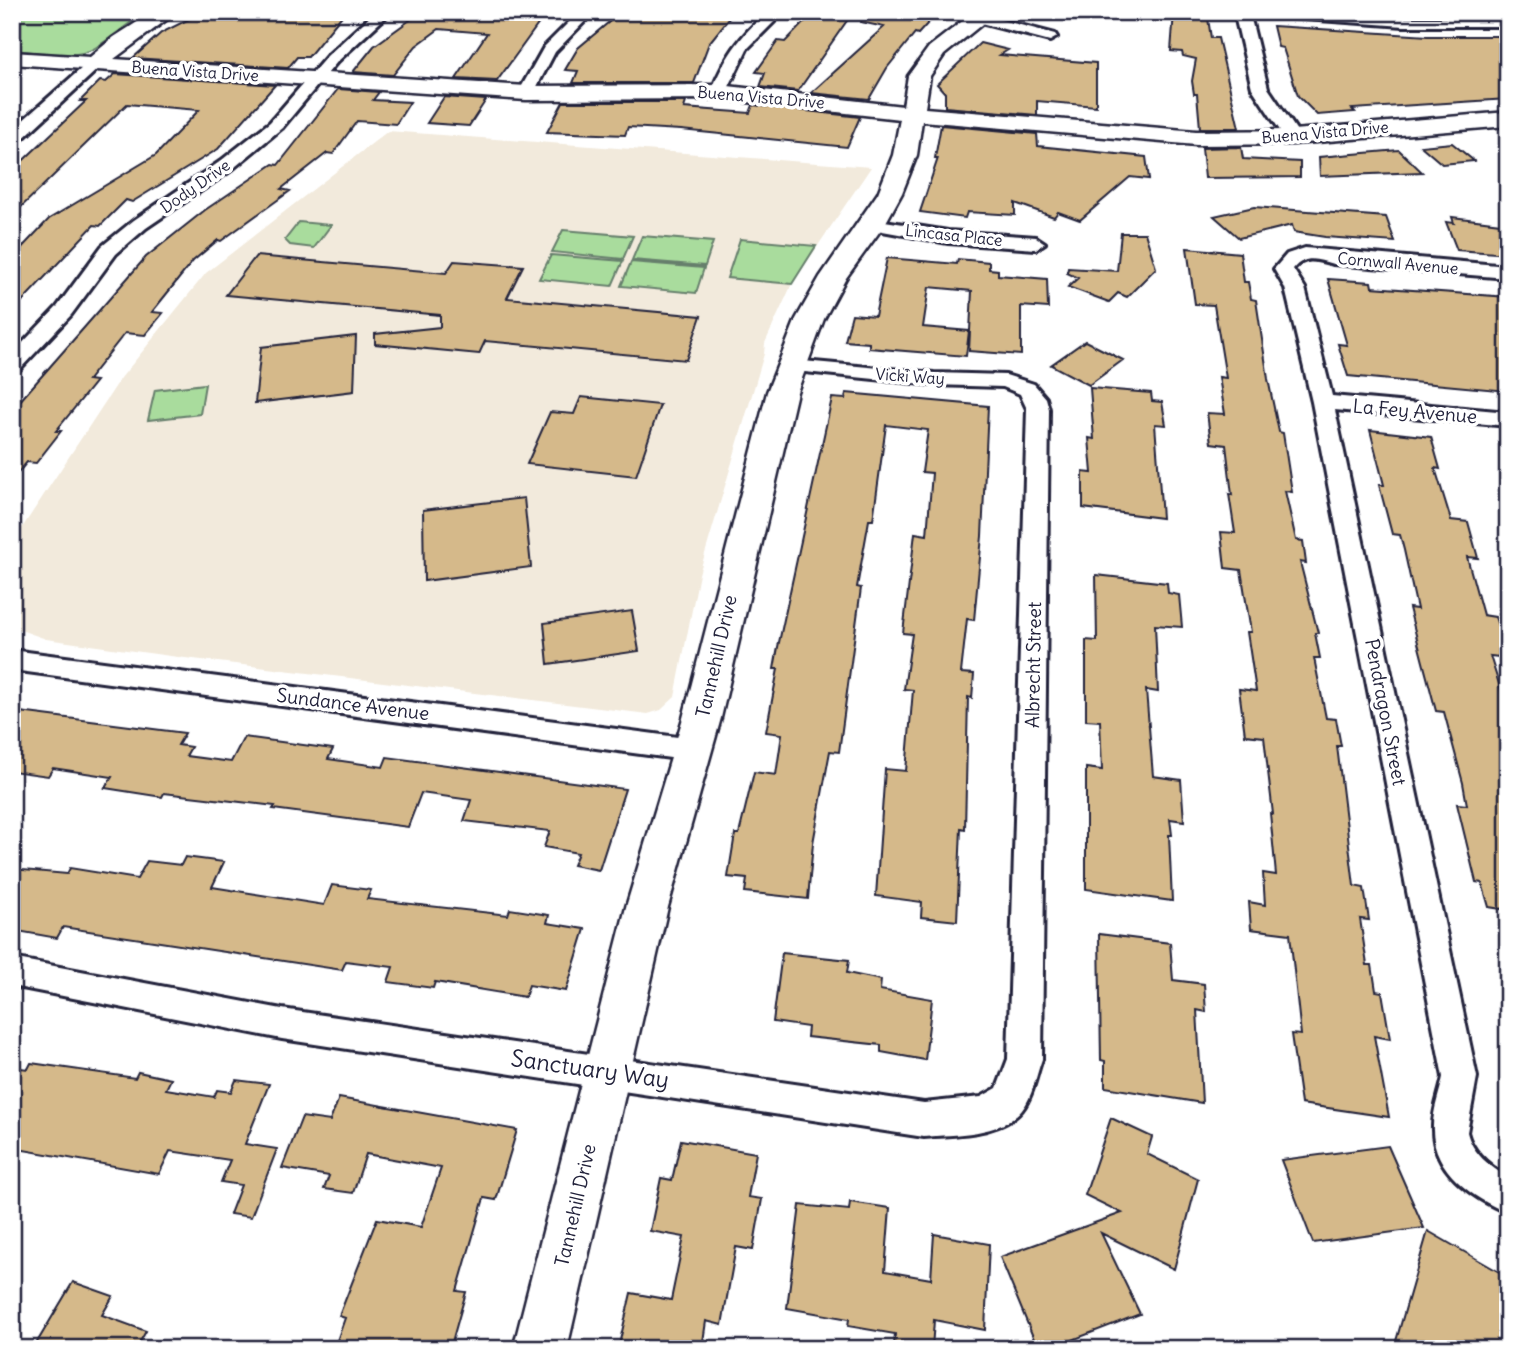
<svg xmlns="http://www.w3.org/2000/svg" width="1520" height="1361" viewBox="0 0 1520 1361" font-family="Delius,sans-serif">
	<style>
		.built { fill: #f2eadc }
		.green { fill: #a9dc9d; stroke: #667f6c; stroke-width: 2 }
		.building { fill: #d5b98a; stroke: #22223b; stroke-width: 2 }
		.lines { fill: none; stroke-linecap: round; stroke-linejoin: round }
		.street-casing { stroke: #22223b; stroke-width: 6 }
		.secondary-casing { stroke: #22223b; stroke-width: 5 }
		.street { fill: #fff; fill-rule: evenodd }
		.secondary { fill: #fff; fill-rule: evenodd }
		.labels { text-anchor: middle; stroke-width: 7; stroke-linejoin: round; paint-order: stroke }
		.far-street-label { font-size: 16px; fill: #22223b; stroke: #fff }
		.street-label { font-size: 19px; fill: #22223b; stroke: #fff }
		.near-street-label { font-size: 23px; fill: #22223b; stroke: #fff }
	</style>
	<rect width="100%" height="100%" fill="#fff"/>
	<filter id="ink" filterUnits="userSpaceOnUse"><feTurbulence type="fractalNoise" baseFrequency=".0143" numOctaves="2"/><feDisplacementMap in="SourceGraphic" scale="14" xChannelSelector="R" yChannelSelector="G"/><feConvolveMatrix kernelMatrix="1 2 1 2 8 2 1 2 1" color-interpolation-filters="sRGB"/></filter>
	<g filter="url(#ink)">
		<!-- built -->
		<path class="built" d="M388 131 871 167 792 284 765 343 764 354 699 574 675 697 661 710 648 714 185 658 46 639 12 627V535L22 528 121 378 206 273Z"/>
		<!-- green -->
		<path class="green" d="M12 12H146C128 23 113 37 95 48 74 61 36 51 12 50Z
			M299 222 331 225 314 248 290 245 285 240Z
			M563 230 633 236 623 259 552 252Z
			M642 236 713 242 705 266 632 260Z
			M740 239 816 246 792 284 727 278Z
			M551 255 623 261 612 286 539 279Z
			M631 262 704 268 696 293 621 286Z
			M205 384 200 414 148 420 155 390Z"/>
		<!-- building -->
		<path class="building" d="M203 12H345L308 57H297L288 68 133 58 161 33Z
			M421 12H547L497 81 456 79 487 33 439 29 416 46 393 75 353 72 374 46Z
			M621 12H734L709 43 694 83H573L578 71 565 70 578 48Z
			M814 12H853L798 91 760 87 765 73 756 72 778 41 785 42Z
			M862 12H938L918 34 915 33 887 68 869 99 811 93 884 27 861 22Z
			M1174 12H1207L1211 38H1218L1239 128H1200L1197 94H1194L1192 81 1196 59 1183 56 1182 52 1171 51Z
			M1273 26 1428 36H1498L1508 47V99L1352 109 1355 112 1317 115 1298 96 1283 48 1278 47Z
			M980 43 1008 50 1000 55 1096 63V106L1037 101V115L945 107V93L937 84Z
			M115 74 275 85 218 149 132 202 126 200 100 226 94 225 12 312V258L49 219 156 155 199 110 127 104 12 216V171L86 101H80L100 81 106 82Z
			M338 89 379 92 373 100 410 102 396 124 357 121 333 154 327 153 281 189 290 191 221 241 218 240 193 261 152 312 163 313 145 335 125 333 88 380 96 381 56 431H61L36 463 27 462 12 480V410L146 257 205 210 273 164 278 165Z
			M444 97 486 100 469 126 427 123Z
			M563 102H686L684 108 750 113 753 105 860 117 847 147 681 130 628 127 625 135 547 132Z
			M941 125 1037 134 1038 146 1146 157 1149 179 1130 177 1080 220 1058 212 1054 217 1015 203V215L967 212 965 218 920 212 938 158H935Z
			M1452 143 1474 161 1442 164 1421 146Z
			M1241 147 1243 159 1300 162V177L1205 178 1202 148Z
			M1399 150 1422 172 1320 176 1319 157Z
			M1254 207 1386 217 1395 242 1325 237 1294 232 1292 225 1239 238 1214 216Z
			M1452 217 1508 224V254L1457 250 1446 222 1454 223Z
			M1121 233H1145L1156 268 1127 297 1118 293 1109 302 1068 287 1078 278 1067 273 1068 268 1117 271Z
			M1187 248 1240 253 1244 282H1248L1251 299 1256 300 1268 379 1279 432 1283 433 1292 492 1285 491 1296 540 1303 541 1306 563 1300 562 1318 633H1315L1320 658H1314L1326 718 1336 719 1341 746H1337L1354 886 1364 888 1369 920 1360 919 1367 965H1372L1376 991 1382 992 1390 1039 1374 1036 1389 1117 1301 1104 1291 1034 1301 1035 1290 934 1251 929 1249 902 1265 905 1263 873 1276 875 1270 813 1273 814 1264 737 1245 735 1239 689 1256 691 1247 632H1251L1241 570 1225 568 1221 532 1235 533 1229 494 1232 495 1226 445 1211 443 1207 413 1225 414 1219 377 1226 378 1214 305 1195 304Z
			M256 256 446 273 454 261 523 266 507 298 701 316 686 360 485 341 479 354 375 344V334L440 327V315L226 295Z
			M887 258 957 264 958 259 989 262V269L998 270V275L1047 279 1048 308 1021 306V355L969 351 972 291 929 287 923 327 969 331 966 356 869 348V343L845 341 852 314 875 316Z
			M1328 279 1371 282 1372 287 1508 297V391L1348 376 1338 344 1347 345Z
			M356 336 354 391 255 403 261 347Z
			M1085 341 1123 360 1089 385 1051 365Z
			M1090 388 1151 393 1152 401 1162 402 1166 425 1155 424 1162 518 1083 508V472L1092 473 1089 438 1094 439Z
			M846 393 988 406 982 536 974 620 967 619 961 673 974 674 972 698 968 697 965 829 961 828 957 921 921 917 922 902 876 896 885 769 906 771 913 690 904 689 912 634 903 633 915 533 927 535 932 473 922 472 928 430 886 425 873 520H869L857 587 861 588 839 752 830 751 813 843 808 899 745 892 747 879 728 877 735 834H739L754 772 776 775 782 734 766 732 778 669H774L778 647 832 398 845 399Z
			M581 397 660 405 636 476 527 464 550 412 574 414Z
			M1370 430 1431 437 1440 469 1435 468 1451 520 1468 522 1478 558 1467 557 1483 615 1495 617 1508 654V658L1490 656 1508 712V910L1489 907 1482 883 1476 882 1457 804 1467 805 1463 783 1444 712 1436 711 1423 662 1409 608 1417 609 1404 550 1400 535 1392 534 1379 485H1384Z
			M524 498 531 567 424 581 423 510Z
			M1096 575 1167 583 1168 593 1179 595 1182 627 1155 625 1158 692 1146 690 1153 776 1181 780 1184 821 1170 819 1172 835H1169L1172 901 1086 889V768L1102 770 1100 721 1086 720V640L1097 641Z
			M632 611 639 651 548 664 544 623Z
			M12 711 185 733 178 745 191 747 186 756 231 762 244 737 333 749 328 759 383 767 387 757 625 789 599 870 573 865 578 853 544 847 550 831 464 821 471 800 421 793 408 827 273 809 275 806 164 793 162 797 105 788 112 777 53 768 48 776 12 771Z
			M185 857 224 862 212 887 324 905 332 885 371 890 367 899 508 915 510 909 549 915 547 923 585 929 566 991 529 985 525 997 435 982 433 988 388 982 393 967 346 961 342 970 63 927 57 938 12 930V869L67 874 70 868 137 879 147 861 181 865Z
			M1099 934 1170 943 1173 980 1204 984 1206 1012 1197 1010 1202 1103 1105 1087V1061L1101 1060Z
			M782 953 849 960 847 973 881 980 880 990 932 999 925 1060 881 1052V1045L807 1037 808 1027 773 1022Z
			M31 1063 135 1078 138 1072 171 1079 166 1089 214 1097 217 1090 231 1092 236 1080 269 1084 245 1144 277 1149 251 1217 230 1214 241 1185 221 1182 230 1160 170 1151 159 1174 12 1148V1067L28 1069Z
			M339 1098 517 1130 496 1200 484 1198 457 1291 466 1292 450 1349H334L345 1318 339 1316 377 1219 421 1227 441 1168 366 1154 353 1193 324 1189 329 1176 282 1168 302 1117 330 1121Z
			M1111 1118 1152 1137 1147 1154 1198 1179 1174 1269 1101 1233 1140 1314 1049 1349H1038L1000 1257 1122 1213 1085 1195Z
			M681 1140 756 1153 748 1197 762 1199 753 1250 736 1247 722 1325 706 1321 702 1349H618L631 1293 671 1300 684 1237 650 1231 661 1178 672 1180Z
			M1388 1146 1424 1228 1313 1243 1281 1160Z
			M850 1202 890 1208 885 1271 931 1279 934 1234 989 1244 985 1330 934 1320 932 1349H907L894 1346 895 1334 848 1326 849 1319 787 1308 800 1205 849 1210Z
			M1428 1231 1508 1277V1331L1503 1349H1409L1396 1341Z
			M73 1282 113 1296 102 1315 146 1331 136 1349H33Z"/>
		<g class="lines">
			<!-- street casing -->
			<g class="street-casing">
				<path id="street" d="M375 12H391L337 62 282 128 230 171 146 228 116 254 71 315 19 370 12 372V354L57 307 102 246 134 220 218 163 270 122 327 56Z
					M579 12H594L555 52 532 96H520L518 93 544 47Z
					M768 12H784L747 49 725 95H713L711 92C724 59 740 35 768 12Z
					M1327 12 1404 18H1508V26H1404L1262 16 1251 19 1268 88 1301 137 1299 141H1287L1252 88 1236 20 1243 12Z
					M978 14 1055 34 1057 37 1050 41 973 21 971 18Z
					M96 58 101 60V66L18 143 12 144V130L91 60Z
					M872 219 948 231 1036 237 1045 243 1036 249 948 243 866 228 863 224 866 220Z
					M1305 248 1508 266V278L1333 264C1316 259 1305 255 1293 269L1305 288 1332 396 1508 412V426L1335 410 1477 1077 1467 1132C1472 1153 1490 1167 1508 1177V1213C1472 1198 1431 1170 1433 1126 1433 1109 1440 1093 1443 1077L1312 402 1285 288 1274 269 1287 254Z
					M792 360 934 373 1006 375 1034 384 1046 398 1049 409 1042 1059C1036 1075 1033 1096 1022 1110 1001 1136 954 1134 924 1137L282 1039 12 986V958L282 1009 924 1103 981 1097 997 1088 1008 1059 1027 409 1020 394 1003 387 934 385 785 370 782 366Z
					M12 650 693 739 703 742 707 750 703 758 693 761 12 670Z"/>
			</g>
			<!-- secondary casing -->
			<g class="secondary-casing">
				<path id="secondary" d="M153 12H177L114 59 526 86 719 85 903 106 908 76 929 47 974 12H997L944 55 930 76 925 108 1196 131 1293 130 1508 112V126L1293 144 1196 145 922 121 917 155 902 193 885 224 846 278 824 319 797 392 721 718 668 907 567 1349H513L626 907 683 718 767 392 796 319 820 277 878 193 893 155 900 119 719 99 526 100 12 64V52L90 57 114 37Z"/>
			</g>
			<!-- street -->
			<use href="#street" class="street"/>
			<!-- secondary -->
			<use href="#secondary" class="secondary"/>
		</g>
	</g>
	<g class="labels">
		<!-- far-street labels -->
		<g class="far-street-label">
			<text transform="translate(195 71) rotate(4)" y="6">Buena Vista Drive</text>
			<text transform="translate(761 97) rotate(5)" y="6">Buena Vista Drive</text>
			<text transform="translate(1325 132) rotate(-5)" y="6">Buena Vista Drive</text>
			<text transform="translate(195 186) rotate(-35)" y="6">Dody Drive</text>
			<text transform="translate(954 235) rotate(6)" y="6">Lincasa Place</text>
			<text transform="translate(1398 263) rotate(5)" y="6">Cornwall Avenue</text>
			<text transform="translate(910 376) rotate(4)" y="6">Vicki Way</text>
		</g>
		<!-- street labels -->
		<g class="street-label">
			<text transform="translate(1415 411) rotate(5)" y="7">La Fey Avenue</text>
			<text transform="translate(716 656) rotate(-77)" y="7">Tannehill Drive</text>
			<text transform="translate(1033 665) rotate(-89)" y="7">Albrecht Street</text>
			<text transform="translate(353 704) rotate(7)" y="7">Sundance Avenue</text>
			<text transform="translate(1386 712) rotate(79)" y="7">Pendragon Street</text>
			<text transform="translate(575 1205) rotate(-77)" y="7">Tannehill Drive</text>
		</g>
		<!-- near-street labels -->
		<g class="near-street-label">
			<text transform="translate(590 1069) rotate(8)" y="8">Sanctuary Way</text>
		</g>
	</g>
	<!-- margin -->
	<rect width="1520" height="1361" fill="none" stroke="#fff" stroke-width="42"/>
	<rect x="21" y="21" width="1478" height="1319" fill="none" stroke="#22223b" stroke-width="2.5" filter="url(#ink)"/>
</svg>
